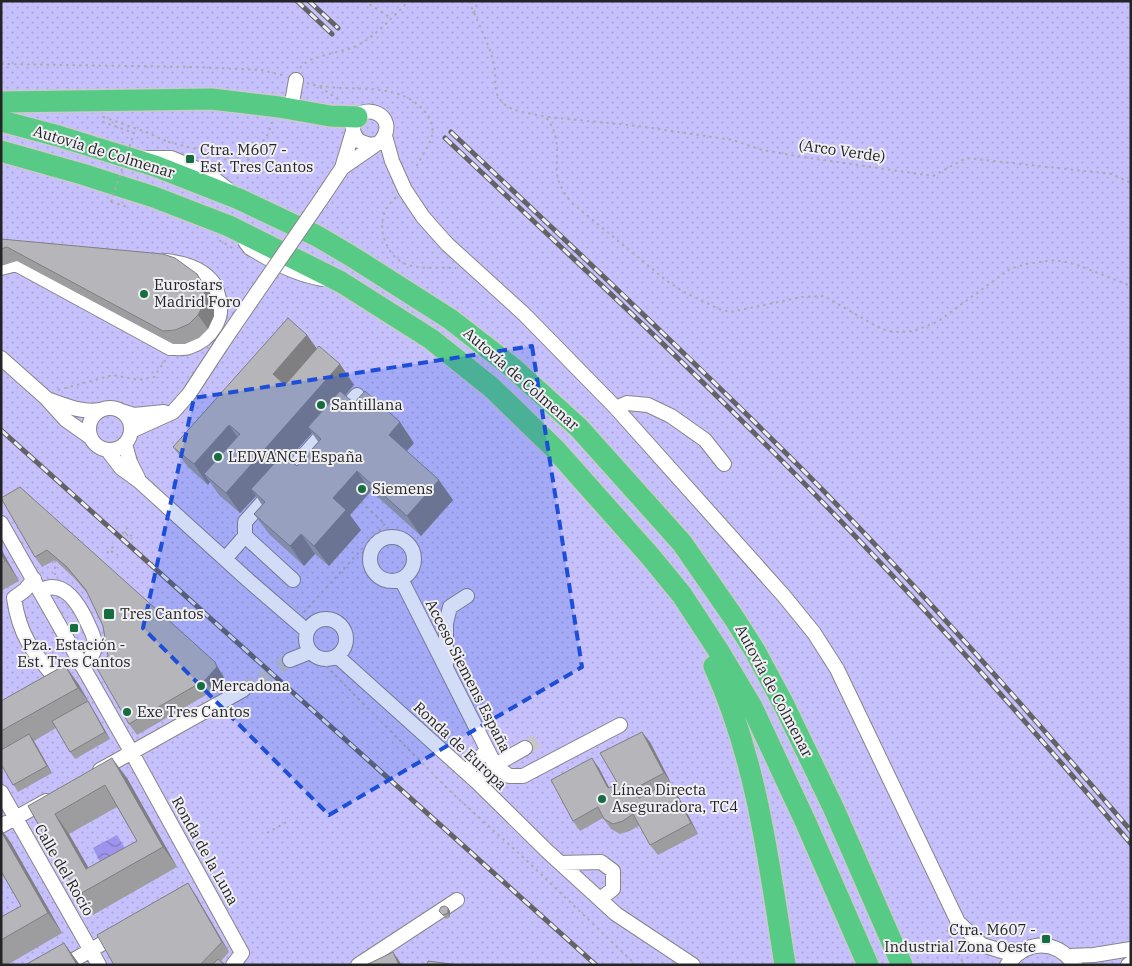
<svg xmlns="http://www.w3.org/2000/svg" width="1132" height="966" viewBox="0 0 1132 966" font-family="'IBM Plex Serif',serif">
	<style>
		.park { fill: url(#park-dots) }
		.water { fill: url(#water-waves) }
		.lines { fill: none; stroke-linecap: round; stroke-linejoin: round }
		.minor-tunnel { stroke: #c6c6ca; stroke-width: 14; stroke-dasharray: 14 7; stroke-linecap: butt }
		.minor-casing { stroke: #868589; stroke-width: 16 }
		.highway-casing { stroke: #cacacb; stroke-width: 24 }
		.path { stroke: #acacaf; stroke-width: 2; stroke-dasharray: 2.5 4; stroke-linecap: butt }
		.minor { stroke: #fff; stroke-width: 14 }
		.highway { stroke: #57ca86; stroke-width: 21 }
		.rail-casing { stroke: #636366; stroke-width: 5 }
		.rail { stroke: #efeff3; stroke-width: 3; stroke-dasharray: 9; stroke-linecap: butt }
		.minor-bridge-casing { stroke: #868589; stroke-width: 16; stroke-linecap: butt }
		.path-bridge { stroke: #acacaf; stroke-width: 2; stroke-dasharray: 2.5 4; stroke-linecap: butt }
		.minor-bridge { stroke: #fff; stroke-width: 14 }
		.wall { fill: #9d9da0; fill-rule: evenodd }
		.shaded-wall { fill: #7f7f82 }
		.building { fill: #b6b6ba; stroke: #7f7f82; fill-rule: evenodd }
		.marked { fill: #1d4ed8; fill-opacity: 0.2; stroke: #1d4ed8; stroke-width: 4; stroke-dasharray: 10 6; stroke-linejoin: round }
		.poi-dot { fill: #166d40; stroke: #efeff3; stroke-width: 2 }
		.labels { text-anchor: middle; stroke-width: 4; stroke-linejoin: round; paint-order: stroke }
		.poi-label { font-size: 15px; fill: #242426; stroke: #efeff3; text-anchor: start }
		.street-label { font-size: 15px; fill: #242426; stroke: #efeff3 }
	</style>
	<defs>
		<pattern id="park-dots" width="8" height="8" patternUnits="userSpaceOnUse" patternTransform="scale(1.25)"><rect width="8" height="8" fill="#c6c1fd"/><path d="M2 2h.1M6 6h.1" fill="none" stroke="#aaa6d9" stroke-width="1.8" stroke-linecap="round"/></pattern>
		<pattern id="water-waves" width="16" height="10" patternUnits="userSpaceOnUse" patternTransform="scale(1.25)"><rect width="16" height="10" fill="#9e94ee"/><path d="M0 5q4-4 8 0t8 0" fill="none" stroke="#8179c1"/></pattern>
	</defs>
	<rect width="100%" height="100%" fill="#efeff3"/>
	<!-- park -->
	<path class="park" d="M1 1H1131V965H1Z"/>
	<!-- water -->
	<path class="water" d="M117 835 126 850 101 864 93 848Z"/>
	<g class="lines">
		<!-- minor-tunnel -->
		<path class="minor-tunnel" d="M243 690 290 660
			M525 748 542 738"/>
		<!-- minor casing -->
		<g class="minor-casing">
			<path id="minor" d="M291 108 296 80
				M385 136 392 161 405 190 423 217 447 244 524 314 616 408 784 596 814 633 837 669 958 922 982 945 1015 955
				M147 158H171L207 173 227 189
				M342 168 381 141C401 115 360 99 353 124 352 131 354 136 359 141L370 145 376 144
				M324 195 342 168 353 131
				M246 243 250 248C276 263 292 273 322 279
				M1 268 16 264 170 348C176 348 184 349 189 347 211 340 226 318 218 295 217 292 216 287 214 284 204 269 183 263 166 261
				M1 358 46 398 66 420 90 437
				M50 400C67 406 82 413 100 410
				M89 429a21 21 0 1 1 42 0a21 21 0 1 1-42 0Z
				M616 408 627 403 648 405 671 416 705 440 724 464
				M121 411 134 415 164 412
				M131 431 173 412 189 394 223 342
				M125 444 130 462 138 478
				M108 451 121 468 139 481 248 580 307 631
				M1 523 132 753 242 953 233 965
				M245 536 293 580
				M370 559a22 22 0 1 1 44 0a22 22 0 1 1-44 0Z
				M225 559 245 536V522L357 395
				M34 579 25 590 14 598C20 640 36 655 62 686
				M401 579 495 765 509 776H523L620 725
				M40 591C64 577 80 606 88 624 91 631 96 639 95 647 94 654 88 662 82 666
				M306 639a20 20 0 1 1 40 0a20 20 0 1 1-40 0Z
				M337 656 477 782 547 851 616 914 693 965
				M290 660 310 652
				M446 666V623L450 607 467 596
				M100 770 243 690
				M466 772 487 750
				M477 782 495 765 525 748
				M1 792 99 965
				M1 826 46 801
				M560 863 601 862 613 871V889L600 899
				M1069 956 1094 955 1131 949
				M65 965 117 935
				M358 965 457 900
				M1007 965C1027 939 1056 939 1075 965
				M1128 965 1131 963"/>
		</g>
		<!-- highway casing -->
		<g class="highway-casing">
			<path id="highway" d="M1 102 212 99 279 107 330 116 357 117
				M1 121 58 136 155 166 239 199 317 236 351 256 450 319 513 368 579 428 682 543 734 618 755 651 784 705 833 807 902 965
				M1 151 82 174 154 197 229 226 341 282 431 339 491 387 555 449 650 556 682 595 718 650 752 707 806 823 868 965
				M714 666C757 761 769 863 785 965"/>
		</g>
		<!-- path -->
		<path class="path" d="M364 1 391 18
			M469 1C478 24 491 46 495 70 496 82 493 94 503 103 513 113 533 113 546 117 550 123 554 129 555 135 562 166 547 173 572 203L667 281 684 292 719 309 731 312 802 297 824 296 876 326 887 331 900 332 914 331 937 322 1010 269 1026 264 1055 260 1075 264 1131 286
			M474 13 478 1
			M1 64 195 67 261 70 286 76
			M300 68C307 56 340 53 354 47 376 37 392 17 409 1
			M307 83C345 95 397 77 426 113 430 118 434 127 432 135 431 143 419 161 415 169
			M320 87 339 100
			M548 117 638 126 733 140 762 150 803 157 933 176 966 158 1112 174 1131 183
			M168 142 205 151 238 165 243 164 255 154 258 144 264 140 268 134 272 122
			M396 197C393 201 388 205 386 209 375 230 389 262 412 266 426 269 441 267 456 268
			M111 202 128 207
			M219 240 234 249
			M58 390 113 375 139 380 154 377 166 359
			M124 532 134 537
			M122 534 129 526
			M126 534 132 539
			M374 536 379 541
			M111 551 118 555
			M107 553 114 546
			M55 560V575
			M304 612 385 524 361 502
			M326 666 452 793 524 858 636 965
			M267 833 290 820
			M947 930 964 965"/>
		<!-- minor -->
		<use href="#minor" class="minor"/>
		<!-- highway -->
		<use href="#highway" class="highway"/>
		<!-- rail casing -->
		<g class="rail-casing">
			<path id="rail" d="M297 1 332 34
				M309 1 338 28
				M451 132C568 243 687 354 801 468 916 584 1025 707 1131 831
				M445 138C563 249 682 359 795 474 912 593 1023 717 1131 844
				M1 430 596 965"/>
		</g>
		<!-- rail -->
		<use href="#rail" class="rail"/>
		<!-- minor-bridge casing -->
		<g class="minor-bridge-casing">
			<path id="minor-bridge" d="M223 342 324 195"/>
		</g>
		<!-- path-bridge -->
		<path class="path-bridge" d="M111 202 134 133 103 122V117L146 132 168 142"/>
		<!-- minor-bridge -->
		<use href="#minor-bridge" class="minor-bridge"/>
	</g>
	<!-- wall -->
	<path class="wall" d="M1 239 207 288 214 301V316L208 329 199 338 185 344H173L17 261 1 266Z
		M307 335 317 349 340 364 354 385 345 396 354 403 414 443 407 451 453 500 421 536 371 491 350 515 361 530 329 566 315 554 304 566 269 534 254 514 262 505 256 496 240 513 219 495 210 482 208 485 188 467 173 447ZM312 433 319 443 297 466 289 458Z
		M1 498 222 673 224 678 213 691 137 735 129 724 108 656 103 626 88 594 74 578 55 560 42 567 35 557Z
		M1 549 19 581 1 591Z
		M65 665 79 685 110 739 75 759 70 752 56 728 34 741 52 773 18 792 1 764V701Z
		M650 742 671 783 670 784 676 792 698 834 658 855 650 845 640 825 630 831 620 834 611 829 603 818 580 831 573 821 599 768 609 788 618 784Z
		M127 778 177 867 93 915 78 895 28 806ZM117 807 137 841 88 868 69 834Z
		M1 829 11 843 62 933 7 965H1V917L21 906 1 872Z
		M195 894 229 952 221 961 225 965H114Z
		M448 908 450 911V917L446 919 439 911Z"/>
	<!-- shaded-wall -->
	<path class="shaded-wall" d="M197 274 207 288 214 301V316L208 329 198 315Z
		M307 335 322 356 287 395 273 374Z
		M340 364 354 385 313 431 308 427 312 433 257 494 251 489 256 496 240 513 226 493Z
		M400 422 414 443 403 455 389 435Z
		M229 425 243 445 204 474 210 482 208 485 194 464Z
		M357 471 371 491 350 515 361 530 329 566 314 546 333 498Z
		M439 480 453 500 421 536 407 516Z
		M301 534 315 554 304 566 290 546Z
		M1 549 19 581 1 554Z
		M215 662 224 678 213 691 205 680Z
		M65 665 79 685 110 739 105 732 88 701 78 688Z
		M642 732 650 742 671 783 664 773Z
		M29 734 34 741 52 773 47 766Z
		M112 758 127 778 177 867 163 847Z
		M592 758 599 768 615 799 608 788Z
		M669 782 676 792 698 834 691 823Z
		M55 814 69 834 98 884 86 869Z
		M1 829 11 843 62 933 48 913 1 831Z
		M188 883 195 894 229 952 222 942Z
		M448 908 450 911V917L448 913Z
		M64 943 80 965H77Z
		M393 952 402 965H399Z"/>
	<!-- building -->
	<path class="building" d="M1 239 163 254 175 258 197 274 204 287V303L198 315 189 324 175 330 163 331 7 247 1 249Z
		M288 318 307 335 273 374 285 385 319 346 340 364 226 493 204 474 240 434 229 425 194 464 173 447Z
		M340 391 354 403 365 391 400 422 389 435 439 480 407 516 357 471 333 498 346 510 314 546 301 534 290 546 254 514 265 502 251 489 283 454 297 466 321 439 308 427Z
		M20 487 215 662 217 667 205 680 129 724 95 665 108 656 103 626 86 590 67 567 47 550 35 557 1 498Z
		M1 554 5 561 1 563Z
		M65 665 78 688 1 731V701Z
		M88 701 105 732 70 752 52 721Z
		M642 732 664 773 634 789 639 798 669 782 691 823 650 845 633 814 623 821 613 824 604 819 598 807 573 821 551 780 592 758 608 788 618 784 600 753Z
		M29 734 47 766 13 785 1 764V750Z
		M112 758 163 847 78 895 28 806ZM105 785 137 841 86 869 55 814Z
		M1 831 48 913 1 940V917L21 906 1 871Z
		M188 883 222 942 200 965H114L97 935Z
		M445 906 448 908V913L443 915 439 911 441 907Z
		M64 943 77 965H25Z
		M393 952 399 965H366Z
		M218 959 225 965H212Z
		M428 961 458 965H427Z"/>
	<!-- marked area -->
	<path class="marked" d="M532 346 582 667 329 815 143 628 194 398Z"/>
	<!-- markers -->
	<g class="poi-dot">
		<rect x="185" y="154" width="10" height="10" rx="2.5"/>
		<circle cx="144" cy="294" r="5"/>
		<circle cx="321" cy="405" r="5"/>
		<circle cx="218" cy="457" r="5"/>
		<circle cx="362" cy="489" r="5"/>
		<rect x="103" y="608" width="12" height="12" rx="2.5"/>
		<rect x="69" y="623" width="10" height="10" rx="2.5"/>
		<circle cx="201" cy="686" r="5"/>
		<circle cx="127" cy="712" r="5"/>
		<circle cx="602" cy="799" r="5"/>
		<rect x="1041" y="934" width="10" height="10" rx="2.5"/>
	</g>
	<g class="labels">
		<!-- poi labels -->
		<g class="poi-label">
			<text x="200" y="155">Ctra. M607 -<tspan x="200" dy="17">Est. Tres Cantos</tspan></text>
			<text x="154" y="290">Eurostars<tspan x="154" dy="17">Madrid Foro</tspan></text>
			<text x="331" y="410">Santillana</text>
			<text x="228" y="462">LEDVANCE España</text>
			<text x="372" y="494">Siemens</text>
			<text x="120" y="619">Tres Cantos</text>
			<text x="74" y="650" text-anchor="middle">Pza. Estación -<tspan x="74" dy="17">Est. Tres Cantos</tspan></text>
			<text x="211" y="691">Mercadona</text>
			<text x="137" y="717">Exe Tres Cantos</text>
			<text x="612" y="795">Línea Directa<tspan x="612" dy="17">Aseguradora, TC4</tspan></text>
			<text x="1036" y="935" text-anchor="end">Ctra. M607 -<tspan x="1036" dy="17">Industrial Zona Oeste</tspan></text>
		</g>
		<!-- street labels -->
		<g class="street-label">
			<text transform="translate(842 151) rotate(8)" y="5">(Arco Verde)</text>
			<text transform="translate(104 152) rotate(17)" y="5">Autovía de Colmenar</text>
			<text transform="translate(521 379) rotate(41)" y="5">Autovía de Colmenar</text>
			<text transform="translate(468 676) rotate(63)" y="5">Acceso Siemens España</text>
			<text transform="translate(774 691) rotate(62)" y="5">Autovía de Colmenar</text>
			<text transform="translate(460 746) rotate(43)" y="5">Ronda de Europa</text>
			<text transform="translate(205 851) rotate(61)" y="5">Ronda de la Luna</text>
			<text transform="translate(64 870) rotate(60)" y="5">Calle del Rocío</text>
		</g>
	</g>
	<!-- border -->
	<rect width="1132" height="966" fill="none" stroke="#242426" stroke-width="5"/>
</svg>
